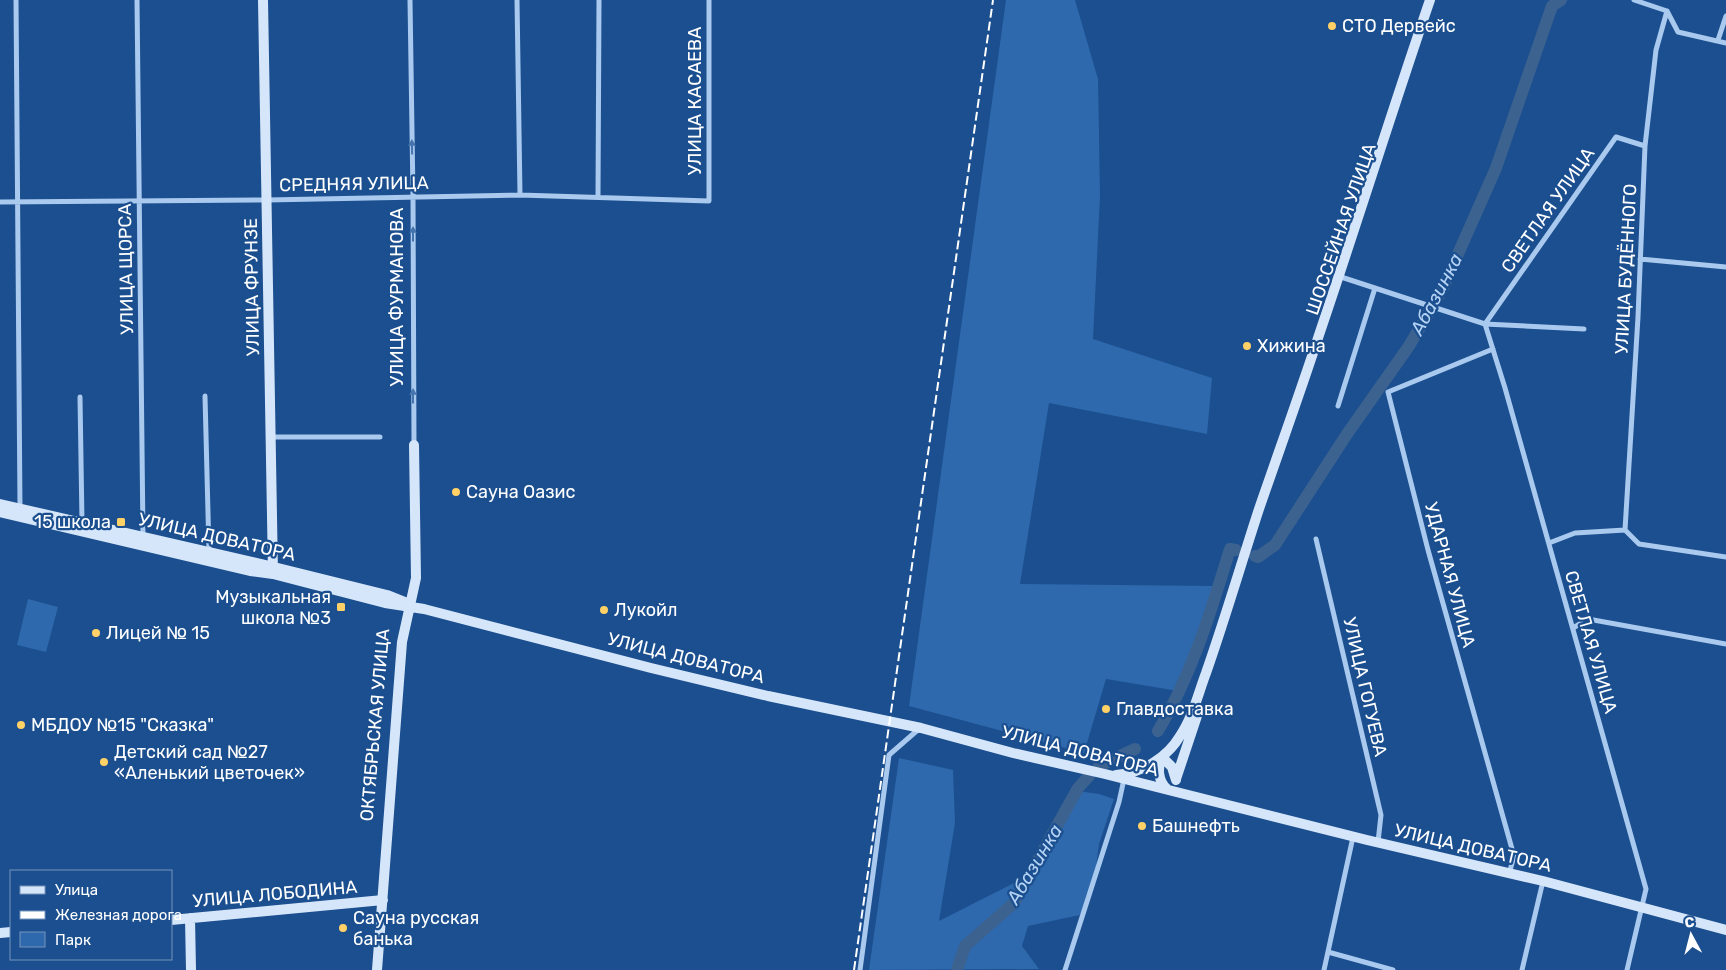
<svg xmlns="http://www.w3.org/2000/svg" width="1726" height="970" viewBox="0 0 1726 970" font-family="Rubik,sans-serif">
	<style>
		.green { fill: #2e69ad }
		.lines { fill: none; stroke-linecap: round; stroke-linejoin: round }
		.river { stroke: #3c6290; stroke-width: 12 }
		.street { stroke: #a9c9ee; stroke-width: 5 }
		.secondary { stroke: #d6e6fa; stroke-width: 10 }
		.rail { stroke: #fff; stroke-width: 2; stroke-dasharray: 9 4; stroke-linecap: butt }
		.oneway { fill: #4674ac }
		.poi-dot { fill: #ffd166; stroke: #1b4f8f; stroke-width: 2 }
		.labels { text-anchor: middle; stroke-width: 4.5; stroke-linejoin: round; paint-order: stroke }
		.poi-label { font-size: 18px; fill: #fff; stroke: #1b4f8f; text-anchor: start }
		.street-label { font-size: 18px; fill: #fff; stroke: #1b4f8f }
		.water-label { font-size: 19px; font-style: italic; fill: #b5d3f5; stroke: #1b4f8f }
	</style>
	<rect width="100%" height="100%" fill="#1b4f8f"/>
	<!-- green -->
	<path class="green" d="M1006 0H1075L1098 79 1100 196 1093 339 1212 378 1207 434 1049 403 1020 584 1215 586 1178 691 1106 679 1084 753 909 706Z
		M28 599 58 607 46 652 17 645Z
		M899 758 953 770 955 823 939 921 1020 880 1054 827 1071 790 1099 794 1114 799 1099 844 1094 883 1080 915 1028 926 1022 946 1039 969 869 970Z"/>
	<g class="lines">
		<!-- river -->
		<path class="river" d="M1255 556 1258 557 1275 545 1347 434 1409 346 1443 288 1496 168 1552 6 1561 0
			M1158 731C1192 675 1211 611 1230 549L1236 550
			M1099 766 1135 749
			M957 970 965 946 1014 903 1078 788 1089 776"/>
		<!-- street -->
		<path class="street" d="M16 0 20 508
			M137 0 143 537
			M410 0 413 196 414 445
			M517 0 520 195
			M1634 0 1667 11 1678 32 1726 43
			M1718 40 1726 16
			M598 196 599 0
			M0 202 267 200 520 195 709 201V0
			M1640 259 1726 267
			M1338 276 1485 324 1584 329
			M1485 324 1505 388 1646 889 1627 970
			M1485 324 1616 137 1645 146
			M1493 349 1388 392 1428 550 1514 856 1509 874
			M205 396 209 552
			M80 397 82 522
			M1338 406 1375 288
			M271 437H380
			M1625 530 1638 317 1645 146 1656 50 1667 11
			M1316 539 1381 815 1378 842
			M1549 543 1575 533 1625 530 1639 544 1726 557
			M1573 628 1588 619 1726 644
			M1328 952 1393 970
			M860 970 889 755 920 728
			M1065 970 1119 802 1124 779
			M1324 970 1353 837
			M1522 970 1543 881"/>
		<!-- secondary -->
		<path class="secondary" d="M263 0 273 574
			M0 504 274 567 387 595 407 603
			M0 512 250 571 273 574 385 603 424 609 651 668 768 696 921 728 1013 753 1105 774 1367 840 1543 881 1726 930
			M1162 757 1172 767 1176 780
			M1162 757C1157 768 1158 781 1167 789
			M1116 775C1142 773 1167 758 1180 736 1193 717 1198 694 1206 673 1225 619 1241 564 1259 509 1279 451 1300 393 1319 335 1357 223 1392 111 1430 0
			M1176 779 1197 716 1198 708
			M190 918 191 970
			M171 920 383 900
			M0 933 11 932
			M377 970 402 642 416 578 414 445"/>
		<!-- rail -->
		<path class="rail" d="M854 970 993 0"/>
	</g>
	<!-- one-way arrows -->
	<defs><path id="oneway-solid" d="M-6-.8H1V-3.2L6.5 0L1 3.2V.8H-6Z" transform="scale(1.25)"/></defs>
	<g class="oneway">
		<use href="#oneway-solid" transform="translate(412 147) rotate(-91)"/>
		<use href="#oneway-solid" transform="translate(413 234) rotate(-90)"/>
		<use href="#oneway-solid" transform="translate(413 396) rotate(-90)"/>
	</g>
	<!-- markers -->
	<g class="poi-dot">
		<circle cx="1332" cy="26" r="5"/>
		<circle cx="1247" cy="346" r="5"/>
		<circle cx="456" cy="492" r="5"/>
		<rect x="116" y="517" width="10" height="10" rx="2.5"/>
		<rect x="336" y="602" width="10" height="10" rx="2.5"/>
		<circle cx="604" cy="610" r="5"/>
		<circle cx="96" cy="633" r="5"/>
		<circle cx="1106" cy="709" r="5"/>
		<circle cx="21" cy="725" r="5"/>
		<circle cx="104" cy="762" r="5"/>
		<circle cx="1142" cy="826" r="5"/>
		<circle cx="343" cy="928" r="5"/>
	</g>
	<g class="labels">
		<!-- poi labels -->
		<g class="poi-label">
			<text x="1342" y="32">СТО Дервейс</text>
			<text x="1257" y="352">Хижина</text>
			<text x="466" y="498">Сауна Оазис</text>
			<text x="111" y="528" text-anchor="end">15 школа</text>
			<text x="331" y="603" text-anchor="end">Музыкальная<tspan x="331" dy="21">школа №3</tspan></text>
			<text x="614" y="616">Лукойл</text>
			<text x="106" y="639">Лицей № 15</text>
			<text x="1116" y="715">Главдоставка</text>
			<text x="31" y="731">МБДОУ №15 "Сказка"</text>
			<text x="114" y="758">Детский сад №27<tspan x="114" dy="21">«Аленький цветочек»</tspan></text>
			<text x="1152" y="832">Башнефть</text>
			<text x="353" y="924">Сауна русская<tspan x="353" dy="21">банька</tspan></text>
		</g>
		<!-- street labels -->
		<g class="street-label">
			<text transform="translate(695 101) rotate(-90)" y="6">УЛИЦА КАСАЕВА</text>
			<text transform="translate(354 184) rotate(-1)" y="6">СРЕДНЯЯ УЛИЦА</text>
			<text transform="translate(1548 210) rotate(-55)" y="6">СВЕТЛАЯ УЛИЦА</text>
			<text transform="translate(1341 229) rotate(-71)" y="6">ШОССЕЙНАЯ УЛИЦА</text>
			<text transform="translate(126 269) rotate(-91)" y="6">УЛИЦА ЩОРСА</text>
			<text transform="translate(1626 269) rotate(-87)" y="6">УЛИЦА БУДЁННОГО</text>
			<text transform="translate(252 287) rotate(-91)" y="6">УЛИЦА ФРУНЗЕ</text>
			<text transform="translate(397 297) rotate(-90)" y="6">УЛИЦА ФУРМАНОВА</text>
			<text transform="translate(217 537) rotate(13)" y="6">УЛИЦА ДОВАТОРА</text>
			<text transform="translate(1450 575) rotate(75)" y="6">УДАРНАЯ УЛИЦА</text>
			<text transform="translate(1591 642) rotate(74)" y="6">СВЕТЛАЯ УЛИЦА</text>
			<text transform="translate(686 658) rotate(14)" y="6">УЛИЦА ДОВАТОРА</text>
			<text transform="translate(1365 687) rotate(77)" y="6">УЛИЦА ГОГУЕВА</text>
			<text transform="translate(375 725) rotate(-85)" y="6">ОКТЯБРЬСКАЯ УЛИЦА</text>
			<text transform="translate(1080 751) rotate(14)" y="6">УЛИЦА ДОВАТОРА</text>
			<text transform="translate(1473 848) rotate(13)" y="6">УЛИЦА ДОВАТОРА</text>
			<text transform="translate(275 894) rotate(-5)" y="6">УЛИЦА ЛОБОДИНА</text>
		</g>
		<!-- water labels -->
		<g class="water-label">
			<text transform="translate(1436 294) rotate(-62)" y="7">Абазинка</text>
			<text transform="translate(1034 864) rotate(-59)" y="7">Абазинка</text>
		</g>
	</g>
	<!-- legend -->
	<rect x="10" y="870" width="162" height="90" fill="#1b4f8f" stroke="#7695bc"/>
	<rect x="20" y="886" width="25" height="8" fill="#d6e6fa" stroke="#7695bc"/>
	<text x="55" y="895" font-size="15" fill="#ffffff">Улица</text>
	<rect x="20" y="911" width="25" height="8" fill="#ffffff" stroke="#7695bc"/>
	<text x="55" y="920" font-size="15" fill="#ffffff">Железная дорога</text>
	<rect x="20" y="932" width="25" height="15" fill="#2e69ad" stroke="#7695bc"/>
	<text x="55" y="945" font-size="15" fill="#ffffff">Парк</text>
	<!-- north arrow -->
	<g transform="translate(1691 935) rotate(353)" stroke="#1b4f8f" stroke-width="4" paint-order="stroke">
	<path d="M0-4L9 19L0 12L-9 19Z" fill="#ffffff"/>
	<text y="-8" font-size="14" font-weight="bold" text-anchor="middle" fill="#ffffff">С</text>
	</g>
</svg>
